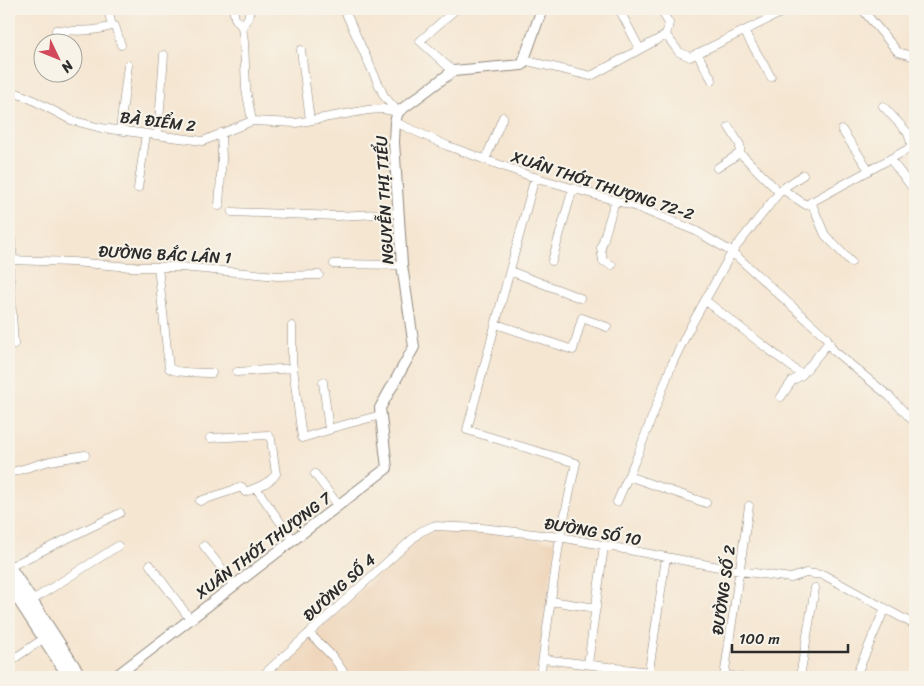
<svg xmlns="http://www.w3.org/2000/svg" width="924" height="686" viewBox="0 0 924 686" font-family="Sriracha,sans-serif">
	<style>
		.built { fill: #efd6bb }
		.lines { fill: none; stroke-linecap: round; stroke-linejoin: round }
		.minor-casing { stroke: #90887e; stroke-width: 9 }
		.tertiary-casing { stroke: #90887e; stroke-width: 12 }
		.secondary-casing { stroke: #90887e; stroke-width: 13 }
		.minor { stroke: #fff; stroke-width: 8 }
		.tertiary { stroke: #fff; stroke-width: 10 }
		.secondary { stroke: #fff; stroke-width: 11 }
		.labels { text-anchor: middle; stroke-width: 4.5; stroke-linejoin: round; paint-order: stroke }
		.street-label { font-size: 16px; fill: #2b2b2b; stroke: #f7f3e8 }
	</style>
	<rect width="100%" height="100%" fill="#f7f3e8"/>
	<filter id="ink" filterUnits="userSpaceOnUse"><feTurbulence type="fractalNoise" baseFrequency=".02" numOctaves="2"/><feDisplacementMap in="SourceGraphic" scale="10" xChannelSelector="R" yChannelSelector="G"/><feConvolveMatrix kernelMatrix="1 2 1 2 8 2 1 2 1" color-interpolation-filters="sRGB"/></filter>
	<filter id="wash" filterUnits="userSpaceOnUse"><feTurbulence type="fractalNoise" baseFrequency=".0096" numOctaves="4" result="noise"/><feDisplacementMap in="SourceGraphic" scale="20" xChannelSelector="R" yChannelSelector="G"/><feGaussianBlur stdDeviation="1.12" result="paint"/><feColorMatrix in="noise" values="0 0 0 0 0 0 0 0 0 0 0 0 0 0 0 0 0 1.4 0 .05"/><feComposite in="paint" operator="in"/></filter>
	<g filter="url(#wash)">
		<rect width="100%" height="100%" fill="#f5e6d2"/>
		<!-- built -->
		<path class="built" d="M439 528 485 531 556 542 536 677H268L423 534Z"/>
	</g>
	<g filter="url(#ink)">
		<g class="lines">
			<!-- minor casing -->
			<g class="minor-casing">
				<path id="minor" d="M233 9 235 18 242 27 244 42 246 89 252 121
					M344 9 384 96 398 112
					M619 9 640 49
					M660 9 669 23 666 35
					M862 9 898 52 915 57
					M112 26H115L121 45
					M242 27 248 18 250 9
					M56 30C76 31 93 32 112 26L108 9
					M744 31 771 77
					M301 50 310 120
					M697 53 712 80
					M523 60 591 76 666 35 679 52 690 57 789 9
					M453 71 420 41 456 9
					M9 90 31 99 71 120 101 128 203 141 252 121 296 123 368 110 383 109 398 112
					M883 106 908 133 912 147
					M395 122 448 146 530 176 634 206 696 231 732 252 826 337 833 350 890 397 915 423
					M729 127 740 145V153
					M120 130 128 65
					M842 130 869 170
					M158 135 164 55
					M890 159 911 186
					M485 160 503 117
					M717 168 740 153 779 192
					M535 177 467 430 576 463 560 537 540 677
					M138 188 146 134
					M782 189 803 175
					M811 202 825 235 851 262
					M219 206 222 159 221 133
					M232 212 337 216 399 213
					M9 223 13 260
					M9 260 73 262 130 267H181L277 276 319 275
					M552 261 573 188
					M334 264 402 265
					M612 265 603 261 601 248 615 201
					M9 267 14 344
					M158 267 169 368C177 374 201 372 212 373
					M510 271 580 298
					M706 301 802 375
					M496 324 573 350 582 318 607 327
					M292 326V360L302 438 329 430 332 428 381 415
					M237 372 293 368
					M323 382 329 430
					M781 397 792 381 802 375 829 342
					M9 473 50 461 85 455
					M315 474 339 506
					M628 476 706 503
					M256 488 293 540
					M200 501 242 487 245 492C256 488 270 483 276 474L271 439 268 435 210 438
					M617 502 638 454 672 364 688 331 732 252 782 189 806 205 912 147H915
					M204 546 235 585
					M150 565 190 619
					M9 567 120 513
					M31 601 118 546
					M551 601 596 608
					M309 633 333 657 347 677
					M543 659 649 672
					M9 662 43 639
					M588 664 604 546
					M858 671 885 608
					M724 675 740 677
					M261 677 420 532 433 526 482 528 560 537 740 571 791 578 806 573 824 575 915 625
					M613 677 614 667
					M648 677 666 558
					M724 677 749 506
					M800 677 815 588"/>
			</g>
			<!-- tertiary casing -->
			<g class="tertiary-casing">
				<path id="tertiary" d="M115 677 387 468 380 408 414 347 402 265 394 142 395 122 398 112 453 71 522 65 542 9"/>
			</g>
			<!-- secondary casing -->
			<g class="secondary-casing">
				<path id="secondary" d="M9 566 81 677
					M9 585 69 677"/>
			</g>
			<!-- minor -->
			<use href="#minor" class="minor"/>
			<!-- tertiary -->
			<use href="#tertiary" class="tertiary"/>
			<!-- secondary -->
			<use href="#secondary" class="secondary"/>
		</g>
	</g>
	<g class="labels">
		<!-- street labels -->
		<g class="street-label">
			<text transform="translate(158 121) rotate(7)" y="6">BÀ ĐIỂM 2</text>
			<text transform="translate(603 185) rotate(18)" y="6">XUÂN THỚI THƯỢNG 72-2</text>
			<text transform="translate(384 200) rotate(-93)" y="6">NGUYỄN THỊ TIỂU</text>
			<text transform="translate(165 254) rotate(3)" y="6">ĐƯỜNG BẮC LÂN 1</text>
			<text transform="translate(593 531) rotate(10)" y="6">ĐƯỜNG SỐ 10</text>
			<text transform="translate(263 545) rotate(-37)" y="6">XUÂN THỚI THƯỢNG 7</text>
			<text transform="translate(339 587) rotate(-42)" y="6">ĐƯỜNG SỐ 4</text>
			<text transform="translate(723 590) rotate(-82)" y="6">ĐƯỜNG SỐ 2</text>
		</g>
	</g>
	<!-- margin -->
	<rect width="924" height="686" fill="none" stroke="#f7f3e8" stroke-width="30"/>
	<!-- north arrow -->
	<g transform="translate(58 58) rotate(133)"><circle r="24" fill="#f7f3e8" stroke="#a5a39c"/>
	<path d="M0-4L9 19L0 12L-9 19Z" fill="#d1495b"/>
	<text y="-8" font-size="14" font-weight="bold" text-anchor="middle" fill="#2b2b2b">N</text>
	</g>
	<!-- scale -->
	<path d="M732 644v8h116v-8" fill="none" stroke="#2b2b2b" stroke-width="2.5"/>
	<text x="739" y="644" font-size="15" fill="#2b2b2b" stroke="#f7f3e8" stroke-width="4" paint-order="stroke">100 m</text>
</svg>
